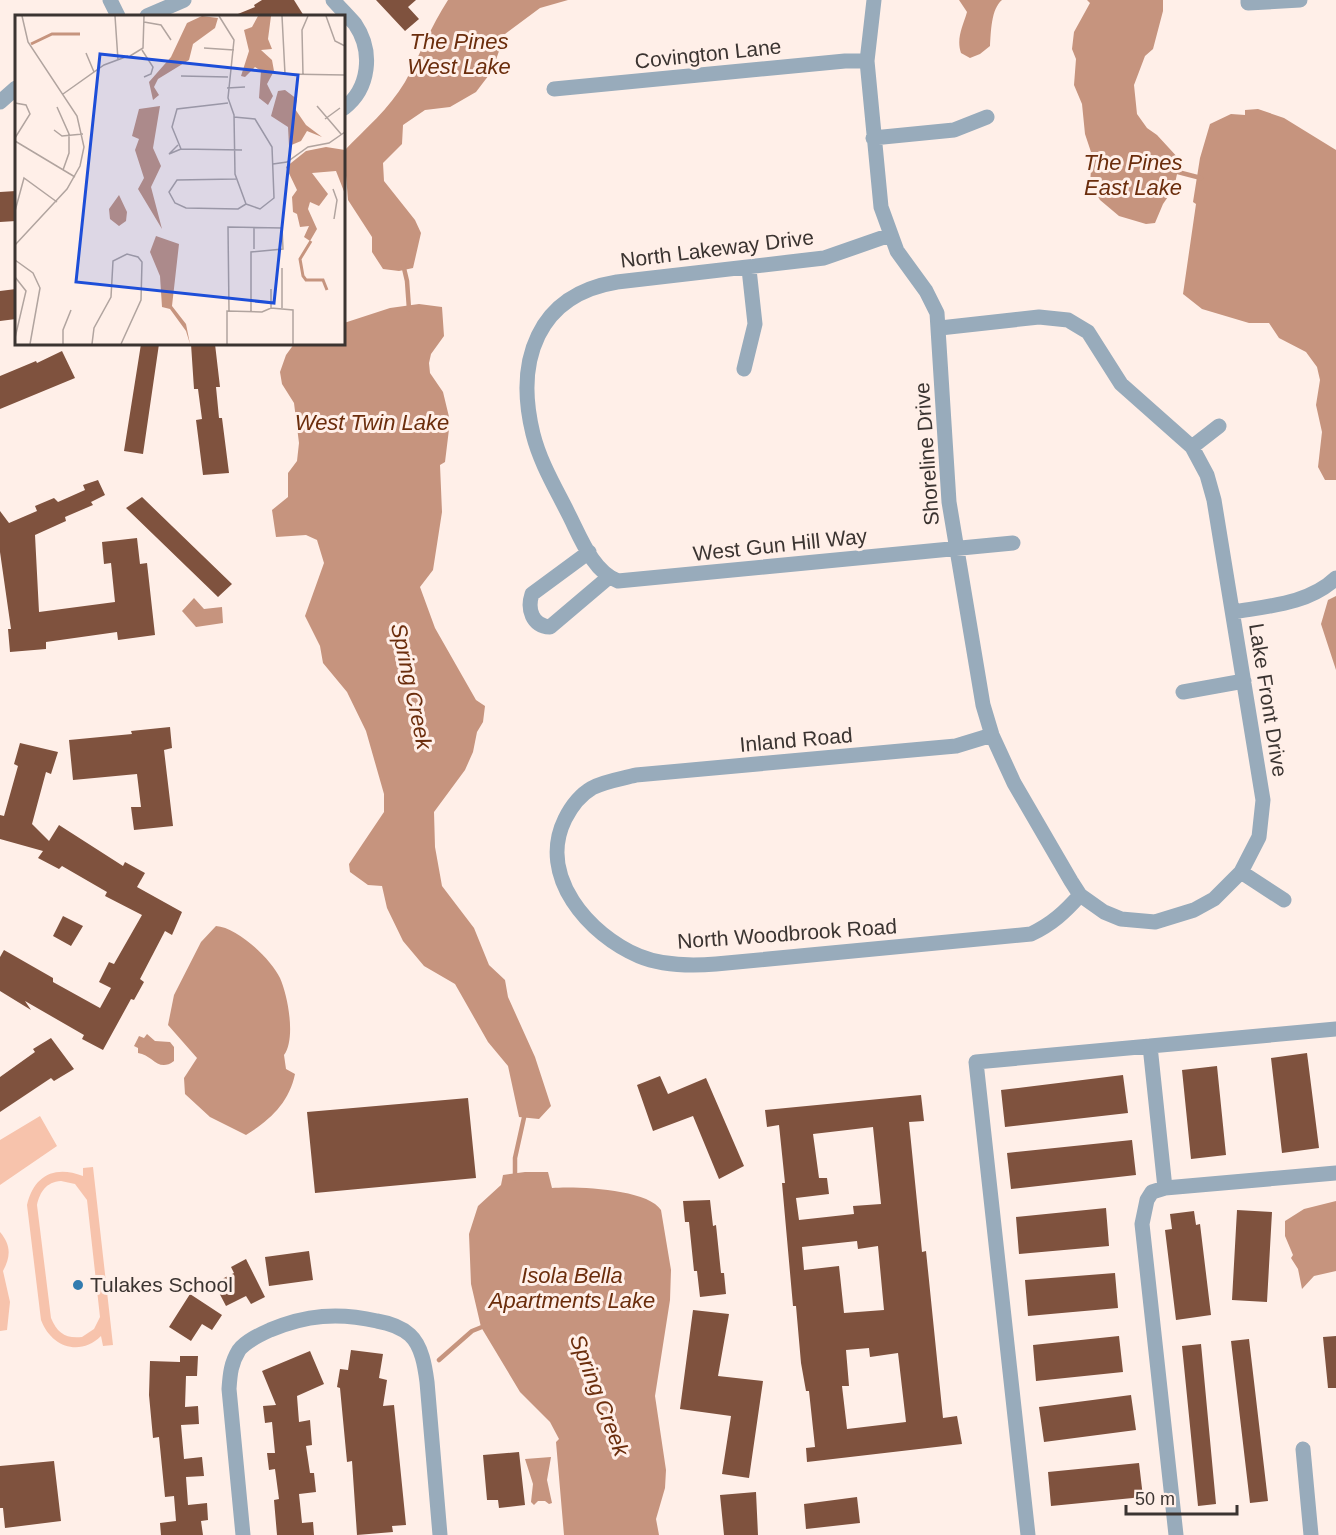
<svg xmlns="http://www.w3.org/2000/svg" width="1336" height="1535" viewBox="0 0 1336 1535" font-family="Helvetica,sans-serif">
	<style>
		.green { fill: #f7c3ac; fill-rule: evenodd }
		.water { fill: #c6947e }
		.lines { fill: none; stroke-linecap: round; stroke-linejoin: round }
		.stream { stroke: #c6947e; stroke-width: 4.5 }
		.building { fill: #7f523e; fill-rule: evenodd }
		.minor { stroke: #98abbb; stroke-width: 15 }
		.poi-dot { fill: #327baf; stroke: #ffefe8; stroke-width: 2 }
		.labels { text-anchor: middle; stroke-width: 6; stroke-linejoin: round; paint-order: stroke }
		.street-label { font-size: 21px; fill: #3b3431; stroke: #ffefe8 }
		.poi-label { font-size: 21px; fill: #3b3431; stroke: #ffefe8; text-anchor: start }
		.water-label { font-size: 22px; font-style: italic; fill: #6b2d0c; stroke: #ffefe8 }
		.inset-river { fill: none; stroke: #c6947e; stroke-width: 3 }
		.inset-road { fill: none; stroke: #b1a49f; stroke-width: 1.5 }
		.view { fill: #1d4ed8; fill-opacity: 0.15; stroke: #1d4ed8; stroke-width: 3 }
		.inset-edge { fill: none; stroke: #3b3431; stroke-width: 3 }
	</style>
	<rect width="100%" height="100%" fill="#ffefe8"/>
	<!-- green -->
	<path class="green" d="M40 1116 57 1146 0 1185V1140Z
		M93 1167 113 1345 103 1346 101 1336C80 1357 51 1347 41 1320L27 1205C34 1175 55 1165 83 1176V1168ZM61 1181 75 1184 87 1200 100 1317 94 1329 82 1337C66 1339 57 1333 51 1318L37 1205C40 1192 46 1182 61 1181Z
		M0 1232C11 1245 11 1256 3 1271L10 1302 7 1330 0 1331Z"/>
	<!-- water -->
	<path class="water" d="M448 0H568L540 8 505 34 492 71 476 92 450 107 425 110 403 125 402 144 383 163 384 181 415 220 421 233 413 268 399 271 383 269 372 252V237L348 200 344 151C365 129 389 109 405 82 420 55 431 26 448 0Z
		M959 0H1002C991 9 991 32 990 46L980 54 970 58 961 53C956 38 963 26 967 12Z
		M1087 0H1163V11L1153 49 1145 56 1134 85 1137 114 1147 128 1157 135 1180 160 1174 188 1163 204 1155 223 1146 224 1119 216 1100 200 1090 184 1092 155 1085 134 1082 104 1074 85 1076 59 1072 49 1074 32 1090 3Z
		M1258 109 1284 118 1336 150V480H1325L1318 467 1322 432 1316 405 1320 380 1317 367 1306 352 1279 338 1269 323H1249L1202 309 1183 294 1196 204 1193 202 1200 158 1210 124 1231 114 1245 115V110Z
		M419 304 442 307 444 336 431 354 429 363 430 373 443 392 450 421 445 462 440 465 442 512 433 570 420 587 435 628 476 700 485 706 483 722 477 732 473 752 465 770 434 812 435 847 442 886 474 928 489 965 505 980 508 997 535 1057 551 1106 539 1119 519 1117 508 1066 488 1042 455 984 424 966 403 941 387 908 382 886 368 885 350 872 349 864 384 812V794L366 731 347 692 323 663 320 646 305 616 324 563 317 540 306 535 276 537 272 510 288 497V473L297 461 299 443 294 403 282 384 280 372 286 355 294 344H344V323L390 308Z
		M1336 596V670L1321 624 1328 600Z
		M194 598 204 609 222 607 223 623 196 627 182 611Z
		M216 926C237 927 271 959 280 978 288 996 296 1039 284 1055L286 1069 295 1074C289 1103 270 1120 246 1135L210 1117 185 1094 184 1078 197 1058 168 1025 174 995 201 942Z
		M147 1034 155 1041 170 1042 174 1047V1061C158 1073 153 1055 138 1053V1048L134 1046 139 1036 144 1038Z
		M525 1172H548L552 1188C576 1186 648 1189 661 1210L671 1270 670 1300 655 1396 666 1470 665 1488 656 1519 659 1535H564L556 1442 559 1439 550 1422 520 1392 481 1327 471 1284 469 1234 478 1206 501 1185 503 1175Z
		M1336 1201V1271L1314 1276 1302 1289 1298 1269 1291 1258 1293 1255 1285 1236V1221L1304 1209Z
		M551 1457 547 1480 552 1503 549 1504 545 1501H538L534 1505 531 1502 533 1484 525 1459Z"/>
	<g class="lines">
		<!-- stream -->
		<path class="stream" d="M1174 171 1201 178
			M403 264 407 281 409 309
			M515 1178V1158L525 1113
			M439 1360 472 1331 487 1325"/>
	</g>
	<!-- building -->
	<path class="building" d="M262 0H294L304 16H233L255 7 254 5Z
		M376 0H416L408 7 419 19 405 31Z
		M16 191V221L0 222V192Z
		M16 289V319L0 321V291Z
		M141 344H159L143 454 124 451Z
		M191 344H215L220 387H216L219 418H222L229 473 203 475 196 420 202 419 198 389H194Z
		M62 351 75 378 0 409V376L36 361 37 363Z
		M98 480 105 495 91 502 93 505 65 517 66 521 35 535 39 612 115 602 111 563 104 564 102 542 137 538 140 564 147 563 155 635 118 640 117 632 46 642V649L10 652 8 629H11L0 552V511L9 523 37 511 35 506 54 498 58 502 85 490 83 485Z
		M142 497 232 584 218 597 126 508Z
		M170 727 172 748 164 750 173 826 134 830 131 807H141L137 774 73 780 69 740 132 734 131 731Z
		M20 743 58 752 51 774 46 772 32 824 49 841 59 825 123 866 125 862 145 873 137 887 182 912 172 935 165 931 140 979 144 982 134 1000 131 999 103 1050 82 1039 84 1035 25 1001 31 1010 0 991V957L4 950 53 978V982L100 1008 111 988 99 982 109 962 114 964 142 915 105 896 107 892 62 866 59 869 38 858 43 851 0 839V815L4 816 18 766 14 764Z
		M63 916 83 926 71 946 53 936Z
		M51 1038 74 1069 54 1081 51 1078 0 1112V1077L35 1052 33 1049Z
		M1307 1053 1319 1148 1282 1153 1271 1058Z
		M1217 1066 1226 1155 1191 1159 1182 1070Z
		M1123 1075 1128 1113 1005 1127 1001 1090Z
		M660 1076 668 1094 706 1078 744 1166 719 1179 693 1116 653 1131 637 1085Z
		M921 1095 924 1121 909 1122 922 1252 926 1251 943 1418 957 1416 962 1444 807 1462 806 1448 815 1447 809 1391H806L801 1363 796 1306H793L782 1183H785L779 1125 767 1127 765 1110ZM873 1127 881 1204 853 1206 854 1214 799 1220 796 1198 829 1194 827 1178H819L813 1134ZM857 1241 858 1249 878 1246 884 1310 844 1313 839 1266 804 1270 802 1247ZM869 1348 870 1357 898 1353 906 1422 847 1429 842 1386H849L846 1350Z
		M468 1098 476 1178 315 1193 307 1112Z
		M1132 1140 1136 1175 1011 1189 1007 1153Z
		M710 1200 713 1226 716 1225 721 1273H724L726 1294 700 1297 697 1271H694L689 1222H685L683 1201Z
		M1106 1208 1109 1246 1019 1254 1016 1217Z
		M1237 1210 1272 1212 1267 1302 1232 1300Z
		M1194 1211 1196 1225 1200 1224 1211 1315 1176 1320 1165 1230 1172 1229 1170 1214Z
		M309 1251 313 1280 269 1286 265 1257Z
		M246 1259 265 1297 251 1304 246 1296 226 1306 214 1283 234 1273 231 1267Z
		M1115 1273 1118 1308 1028 1316 1025 1280Z
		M190 1294 222 1315 212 1330 202 1324 191 1341 169 1327Z
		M693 1310 729 1314 718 1376 763 1381 749 1478 722 1474 731 1416 680 1409Z
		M1119 1336 1123 1372 1036 1381 1033 1345Z
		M1336 1336V1388H1328L1323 1337Z
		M1249 1339 1268 1501 1250 1503 1231 1341Z
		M1201 1344 1216 1504 1198 1506 1182 1346Z
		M351 1350 383 1354 379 1378 387 1380 383 1406 394 1405 406 1525 392 1526 393 1532 357 1535 352 1461 347 1462 340 1388 337 1387 340 1369 348 1370Z
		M310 1351 324 1384 297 1396 299 1422 310 1420 312 1445 306 1446 310 1473H314L316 1492 299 1494 302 1523 313 1522 314 1535H277L274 1500 279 1499 275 1469 269 1470 267 1453H275L272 1422 265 1423 263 1406 276 1405 262 1371Z
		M180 1356H198L197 1376H186L185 1407 198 1406 199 1424 181 1425 184 1459 202 1457 204 1476 186 1477 188 1505 207 1503 208 1520 201 1521 203 1535H161L160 1523 176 1521 174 1496 165 1497 159 1437 153 1438 149 1395 150 1361 180 1362Z
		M1131 1395 1136 1430 1044 1442 1039 1407Z
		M519 1452 525 1505 499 1508 498 1500H487L483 1455Z
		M54 1461 61 1521 5 1528 3 1508H0V1466Z
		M1139 1463 1143 1497 1051 1506 1048 1472Z
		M756 1492 758 1535H724L720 1495Z
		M857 1497 860 1523 806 1529 804 1504Z"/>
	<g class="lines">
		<!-- minor -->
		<path class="minor" d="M110 0 118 16
			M333 0C340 8 348 16 355 24 374 52 369 89 344 108
			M874 0 867 61 881 207 897 251 926 291 937 313 949 502 983 705 992 735 1014 783 1071 881 1080 895 1104 912 1121 919 1155 922 1194 910 1214 899 1241 872 1259 837 1263 800 1214 500 1207 475 1192 447 1121 384 1088 332 1068 320 1039 317 940 328
			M1248 0V3L1300 0
			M147 16 184 0
			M554 89 845 61H867
			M0 102 16 88
			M873 138 954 130 987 117
			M890 235 824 258 617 282C537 295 515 361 533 434 540 462 555 487 568 513 580 536 592 571 618 581L1013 543
			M744 369 755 324 749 269
			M1192 447 1219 426
			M589 552 532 594C527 609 532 626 550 627L609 577
			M1233 612C1268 606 1309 604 1336 578
			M1183 692 1244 681
			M992 735 956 746 636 775C621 779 605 781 592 788 580 795 571 807 565 819 537 876 589 935 639 956 663 966 691 966 716 964L1031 934C1052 924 1065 912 1080 895
			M1241 872 1284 900
			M1150 1046 1165 1188
			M1303 1449 1311 1535
			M243 1535 229 1389C230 1374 231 1363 239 1350 246 1341 259 1335 270 1330 306 1315 338 1312 377 1321 389 1323 401 1327 410 1335 422 1346 425 1367 427 1382L440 1535
			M1028 1535 976 1062 1336 1029
			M1176 1535 1142 1224 1147 1200 1152 1192 1165 1188 1336 1173"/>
	</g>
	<!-- markers -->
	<circle class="poi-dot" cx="78" cy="1285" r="6"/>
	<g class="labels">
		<!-- street labels -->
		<g class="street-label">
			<text transform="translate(708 54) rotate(-6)" y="7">Covington Lane</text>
			<text transform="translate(717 249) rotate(-7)" y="7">North Lakeway Drive</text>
			<text transform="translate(927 454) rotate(-94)" y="7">Shoreline Drive</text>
			<text transform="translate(780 545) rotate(-6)" y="7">West Gun Hill Way</text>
			<text transform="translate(1268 700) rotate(81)" y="7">Lake Front Drive</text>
			<text transform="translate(796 740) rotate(-5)" y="7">Inland Road</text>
			<text transform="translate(787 934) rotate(-4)" y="7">North Woodbrook Road</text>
		</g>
		<!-- poi labels -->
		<g class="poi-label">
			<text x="90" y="1292">Tulakes School</text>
		</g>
		<!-- water labels -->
		<g class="water-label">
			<text x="459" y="49">The Pines<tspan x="459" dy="25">West Lake</tspan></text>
			<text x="1133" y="170">The Pines<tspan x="1133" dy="25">East Lake</tspan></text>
			<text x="372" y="430">West Twin Lake</text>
			<text transform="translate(412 686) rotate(78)" y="8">Spring Creek</text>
			<text x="572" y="1283">Isola Bella<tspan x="572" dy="25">Apartments Lake</tspan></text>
			<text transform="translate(600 1395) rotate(69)" y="8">Spring Creek</text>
		</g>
	</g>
	<!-- overview -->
	<g transform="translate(15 15)">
		<rect width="330" height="330" fill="#ffefe8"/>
		<path d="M187 1 203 3 200 13 178 29 174 45 143 64 139 72 144 80 138 85 134 67 156 42 172 8ZM243 1H256L253 24 257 34 246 35 257 45 259 56 252 69 258 81 253 90 244 83 246 56 240 52 230 62 226 61 234 36 229 15 237 12ZM270 75 282 84 280 94 291 110 307 122 292 116 286 126 274 131 273 112 256 101 263 76ZM145 91 138 133 146 151 136 172 147 214 123 174 129 163 120 135 124 124 117 121 124 94ZM311 132 330 135V179L321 156 297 158 313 179 304 191 295 187 293 194 302 214 295 226 289 222 294 211 285 212 282 199 278 197 277 182 282 175 271 152 291 136ZM104 180 112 197 111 206 104 211 95 204 94 194ZM141 221 164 229 157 291 171 309 175 329 171 316 155 294 147 292 145 261 135 237Z" fill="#c6947e"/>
		<path class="inset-river" d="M16 29 37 19H65M296 226 285 244 288 261 291 265H308L312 275"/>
		<path class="inset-road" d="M100 1 103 45M204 1 219 25 213 83 219 100 220 159 231 189M267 1 270 59 330 60M311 1 320 26 330 31M129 7 146 10 156 25M189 33 219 35M127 35 138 52 136 59 129 62M71 38 79 57M115 41 128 33 129 1M288 60 287 15 293 1M166 61 213 62M212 73 230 72M48 79 89 50 113 41M0 88 11 90 15 99 0 123M302 91 326 119M42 92 54 119V138L48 155M219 102 240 104 257 132 259 183 245 194 231 189M310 104 325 93M39 115 47 121 68 119M0 126 60 162M163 130 154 139 166 134M166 134 157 112 162 94 213 88M166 134 227 135M258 149 272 147 293 132 314 128 330 117M221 164 162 165 154 177 160 188 171 193 223 194 231 189M318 174 322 185 319 204M0 196 9 163 42 187M239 212V234M0 230 52 174 65 151 69 132 62 101 13 27 7 1M0 245 18 258 25 273 15 329M267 253V293M0 262 11 276 0 323M256 293V274M214 296 213 212 267 213 268 234 236 237V297M48 329V315L56 295M77 329 79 313 96 282 98 246 112 239 123 242 127 247 126 285 106 329M212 329V296L247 297 256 293 278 295V329"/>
		<path class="view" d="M85 39 283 60 259 288 61 267Z"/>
		<rect width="330" height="330" class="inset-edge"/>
	</g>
	<!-- scale -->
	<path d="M1126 1505v9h111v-9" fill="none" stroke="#3b3431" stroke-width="3"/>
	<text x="1135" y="1505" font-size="18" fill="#3b3431" stroke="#ffefe8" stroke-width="4.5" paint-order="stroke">50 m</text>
</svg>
